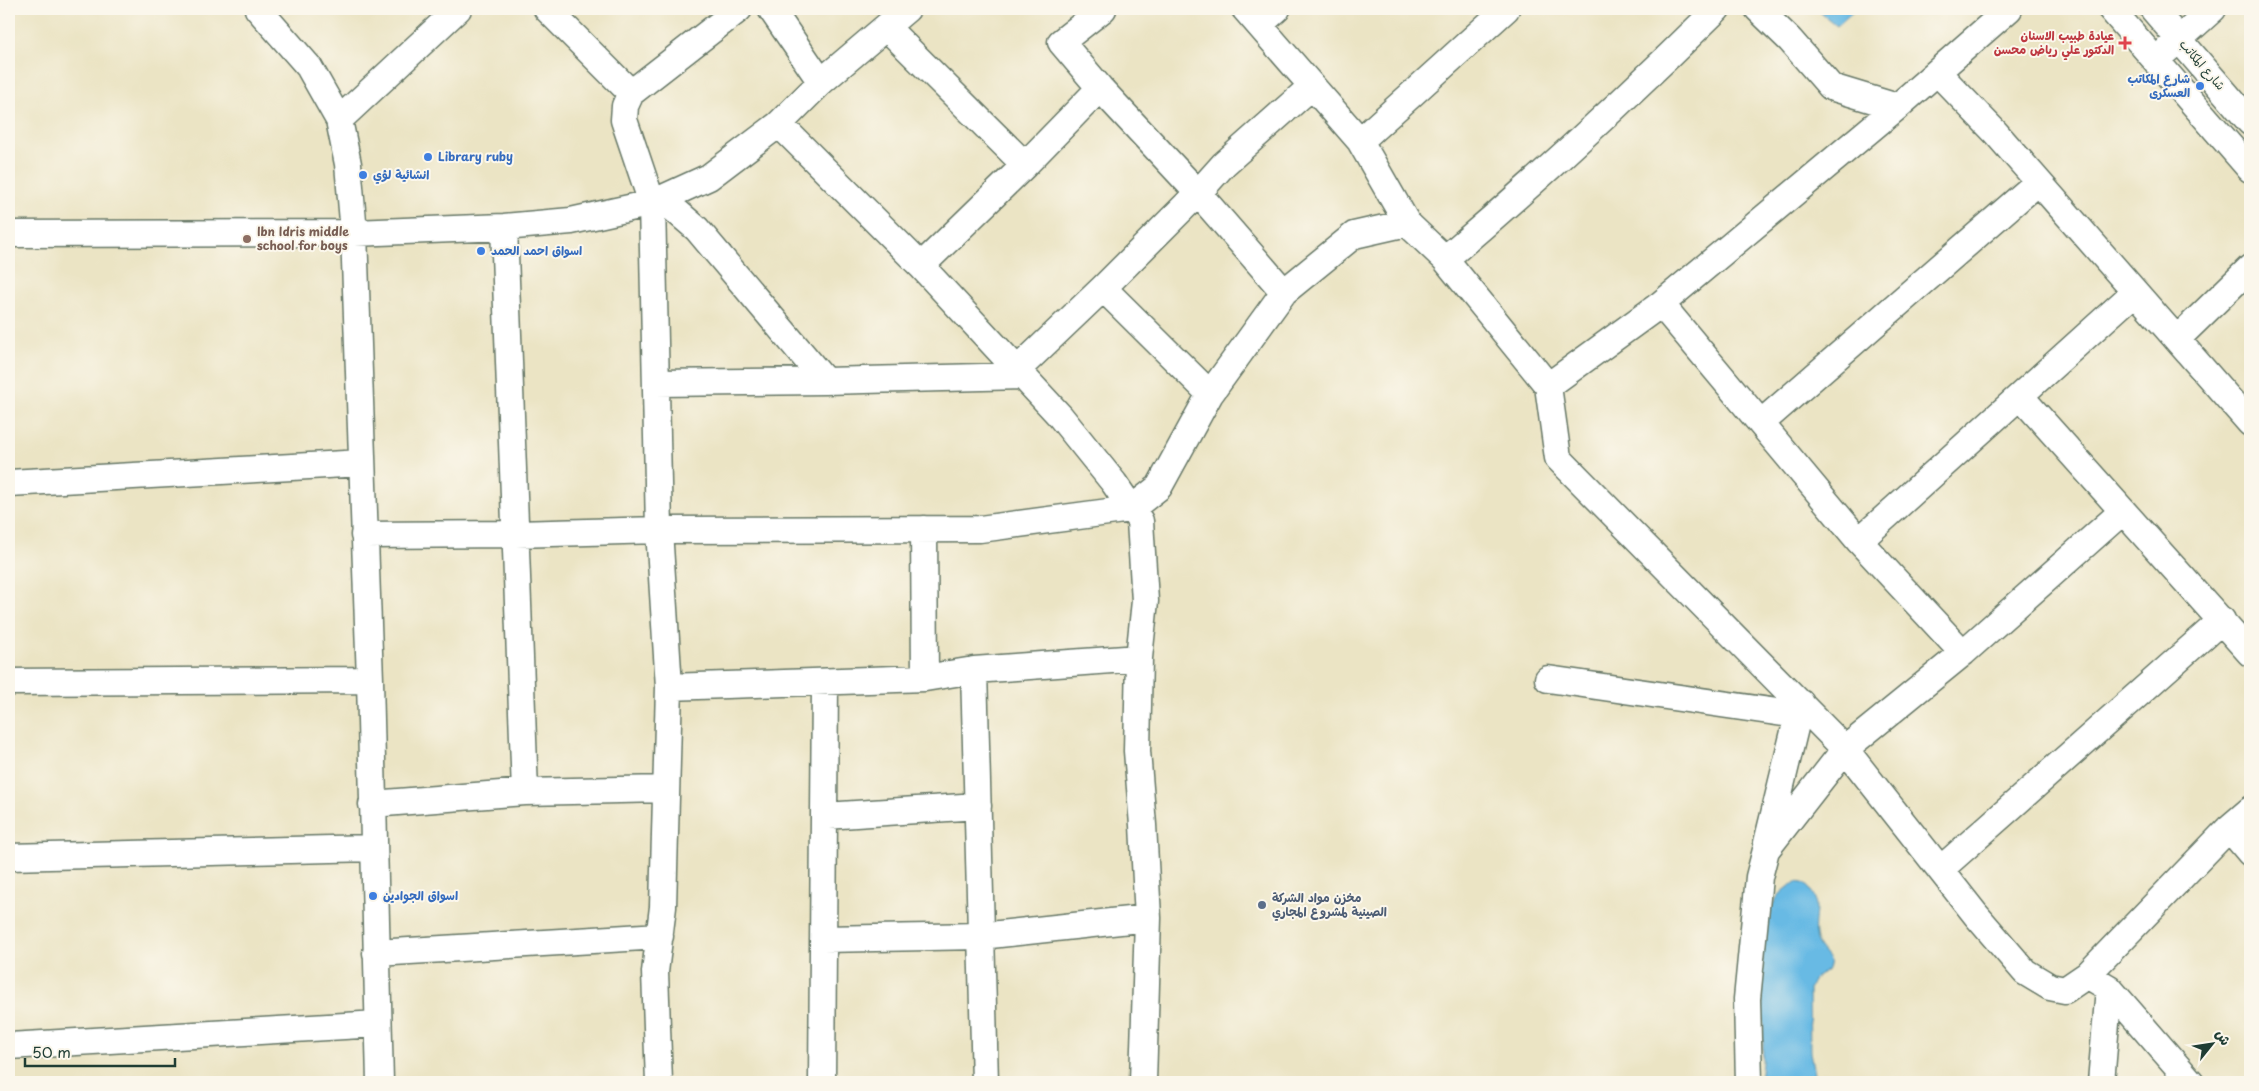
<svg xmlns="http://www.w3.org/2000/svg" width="2259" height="1091" viewBox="0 0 2259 1091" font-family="'Playpen Sans','Playpen Sans Arabic',sans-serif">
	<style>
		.water { fill: #68bae4; stroke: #447c8c }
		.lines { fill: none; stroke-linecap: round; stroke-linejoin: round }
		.minor-casing { stroke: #676; stroke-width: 29 }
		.minor { stroke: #fff; stroke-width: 26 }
		.health-dot { fill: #e0444e; stroke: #fbf7ec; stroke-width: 2 }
		.shop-dot { fill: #3f7fe0; stroke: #fbf7ec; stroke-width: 2 }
		.education-dot { fill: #8d6e63; stroke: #fbf7ec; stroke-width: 2 }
		.service-dot { fill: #5c6f8a; stroke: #fbf7ec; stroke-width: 2 }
		.labels { text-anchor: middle; stroke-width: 4; stroke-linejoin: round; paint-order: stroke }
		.health-label { font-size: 12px; font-weight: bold; fill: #be3a42; stroke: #fbf7ec; text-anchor: end }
		.street-label { font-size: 12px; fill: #1f3d34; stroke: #fbf7ec }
		.shop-label { font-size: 12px; font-weight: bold; fill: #366cbe; stroke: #fbf7ec; text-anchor: start }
		.education-label { font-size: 12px; font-weight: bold; fill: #785e54; stroke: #fbf7ec; text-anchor: start }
		.service-label { font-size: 12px; font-weight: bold; fill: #4e5e75; stroke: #fbf7ec; text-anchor: start }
	</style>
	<rect width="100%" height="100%" fill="#fbf7ec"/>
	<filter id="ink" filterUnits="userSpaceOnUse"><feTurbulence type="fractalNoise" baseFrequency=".02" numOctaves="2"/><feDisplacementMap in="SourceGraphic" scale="10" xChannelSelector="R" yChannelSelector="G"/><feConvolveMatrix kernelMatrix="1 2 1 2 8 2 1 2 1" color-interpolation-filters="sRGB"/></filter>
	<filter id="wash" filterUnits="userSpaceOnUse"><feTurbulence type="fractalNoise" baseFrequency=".0096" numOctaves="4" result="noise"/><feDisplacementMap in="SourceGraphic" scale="20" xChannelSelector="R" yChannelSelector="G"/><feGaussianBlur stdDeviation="1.12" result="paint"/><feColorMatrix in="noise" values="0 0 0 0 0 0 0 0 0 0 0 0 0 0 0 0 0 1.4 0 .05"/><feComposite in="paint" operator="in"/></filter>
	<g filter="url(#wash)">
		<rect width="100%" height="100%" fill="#ebe4c4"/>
		<!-- water -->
		<path class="water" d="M1816 9H1856L1837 26Z
			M1796 882 1803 883C1828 901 1807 923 1818 945 1821 950 1826 955 1830 961L1828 969 1814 979 1809 989 1810 1052 1814 1073 1813 1082H1760C1761 1070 1763 1057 1763 1044 1764 1007 1757 939 1772 906 1777 895 1786 888 1796 882Z"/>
	</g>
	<g filter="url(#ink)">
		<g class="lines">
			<!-- minor casing -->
			<g class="minor-casing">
				<path id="minor" d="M258 9 309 67 339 120 348 164 354 233 370 680 380 1082
					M547 9 631 93
					M771 9 821 82
					M1103 9 1061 42 1100 88 1198 193 1284 292
					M1245 9 1360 141 1407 223 1445 259 1548 386 1558 458 1845 749 1976 915 2025 972 2050 987 2065 990 2087 975 2229 828 2250 810
					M1758 9 1790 40 1831 87 1897 107
					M2111 9 2250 169
					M2153 9 2250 122
					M1259 25 1277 9
					M886 27 1025 165
					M2167 50 2213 9
					M1938 73 1995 132 2250 423
					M339 120 458 9
					M779 124 921 266 1060 416 1114 483 1140 521 1145 601 1139 658 1137 751 1143 825 1148 918 1143 1082
					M1360 141 1506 9
					M662 199 697 229 825 381
					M504 227 525 792
					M9 234 354 233 504 227 571 221 652 203 709 177 779 124 821 82 907 9
					M1445 259C1539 179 1629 96 1717 9
					M921 266 1025 165 1100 88
					M1103 288 1210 394
					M1661 304 1859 541 1963 653
					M2177 339 2250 268
					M1017 370 1103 288 1198 193 1224 164 1312 86
					M656 383 825 381 1022 376
					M1548 386 1661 304 1897 107 2009 9
					M2020 396 2250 653
					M1761 423 2038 182
					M9 483 362 463
					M924 529 925 678
					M364 535 516 534 659 530 980 529 1131 509 1159 487 1210 394 1284 292 1354 235 1407 223
					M1859 541 2135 292
					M974 670 985 1082
					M1548 679 1798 715
					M9 682 370 680
					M669 687 925 678 974 670 1139 658
					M372 804 525 792 666 789
					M825 816 978 806
					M2229 828 2250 853
					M1767 843 1801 703
					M9 857 373 848
					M1941 869 2222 620
					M823 939 981 936 1148 918
					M376 953 660 936
					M2087 975 2109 988 2191 1082
					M9 1046 378 1024
					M659 1082 655 972 663 907 669 687 659 530 652 203 624 120 625 106 631 93 739 9
					M822 1082 825 682
					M1749 1082 1747 999 1759 877 1766 850 1845 749 1963 653 2123 511
					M2101 1082 2109 988"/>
			</g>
			<!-- minor -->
			<use href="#minor" class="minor"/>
		</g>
	</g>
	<!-- markers -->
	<path class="health-dot" d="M2122.5 35.5h5v5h5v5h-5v5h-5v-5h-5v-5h5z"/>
	<g class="shop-dot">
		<circle cx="2200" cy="86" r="5"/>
		<circle cx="428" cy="157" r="5"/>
		<circle cx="363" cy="175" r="5"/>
		<circle cx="481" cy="251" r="5"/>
		<circle cx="373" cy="896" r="5"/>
	</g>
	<circle class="education-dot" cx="247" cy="239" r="5"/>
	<circle class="service-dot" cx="1262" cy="905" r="5"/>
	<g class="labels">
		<!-- health labels -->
		<g class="health-label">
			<text x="2114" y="40">عيادة طبيب الاسنان<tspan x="2114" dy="14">الدكتور علي رياض محسن</tspan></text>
		</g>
		<!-- street labels -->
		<g class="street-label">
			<text transform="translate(2202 65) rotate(49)" y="4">شارع المکاتب</text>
		</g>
		<!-- shop labels -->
		<g class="shop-label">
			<text x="2190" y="83" text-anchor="end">شارع المکاتب<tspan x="2190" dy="14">العسکری</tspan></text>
			<text x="438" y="161">Library ruby</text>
			<text x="373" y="179">انشائية لؤي</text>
			<text x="491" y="255">اسواق احمد الحمد</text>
			<text x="383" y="900">اسواق الجوادين</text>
		</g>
		<!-- education labels -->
		<g class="education-label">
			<text x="257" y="236">Ibn Idris middle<tspan x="257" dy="14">school for boys</tspan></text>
		</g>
		<!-- service labels -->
		<g class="service-label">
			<text x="1272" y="902">مخزن مواد الشركة<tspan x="1272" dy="14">الصينية لمشروع المجاري</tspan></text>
		</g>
	</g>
	<!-- margin -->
	<rect width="2259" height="1091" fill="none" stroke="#fbf7ec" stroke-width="30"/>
	<!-- north arrow -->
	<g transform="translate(2212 1044) rotate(60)" stroke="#fbf7ec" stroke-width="4" paint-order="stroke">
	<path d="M0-4L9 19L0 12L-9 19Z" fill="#1f3d34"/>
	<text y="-8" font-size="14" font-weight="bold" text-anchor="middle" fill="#1f3d34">ش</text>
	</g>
	<!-- scale -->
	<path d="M25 1058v8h150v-8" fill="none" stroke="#1f3d34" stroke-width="2.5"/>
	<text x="32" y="1058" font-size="15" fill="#1f3d34" stroke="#fbf7ec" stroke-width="4" paint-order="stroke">50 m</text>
</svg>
